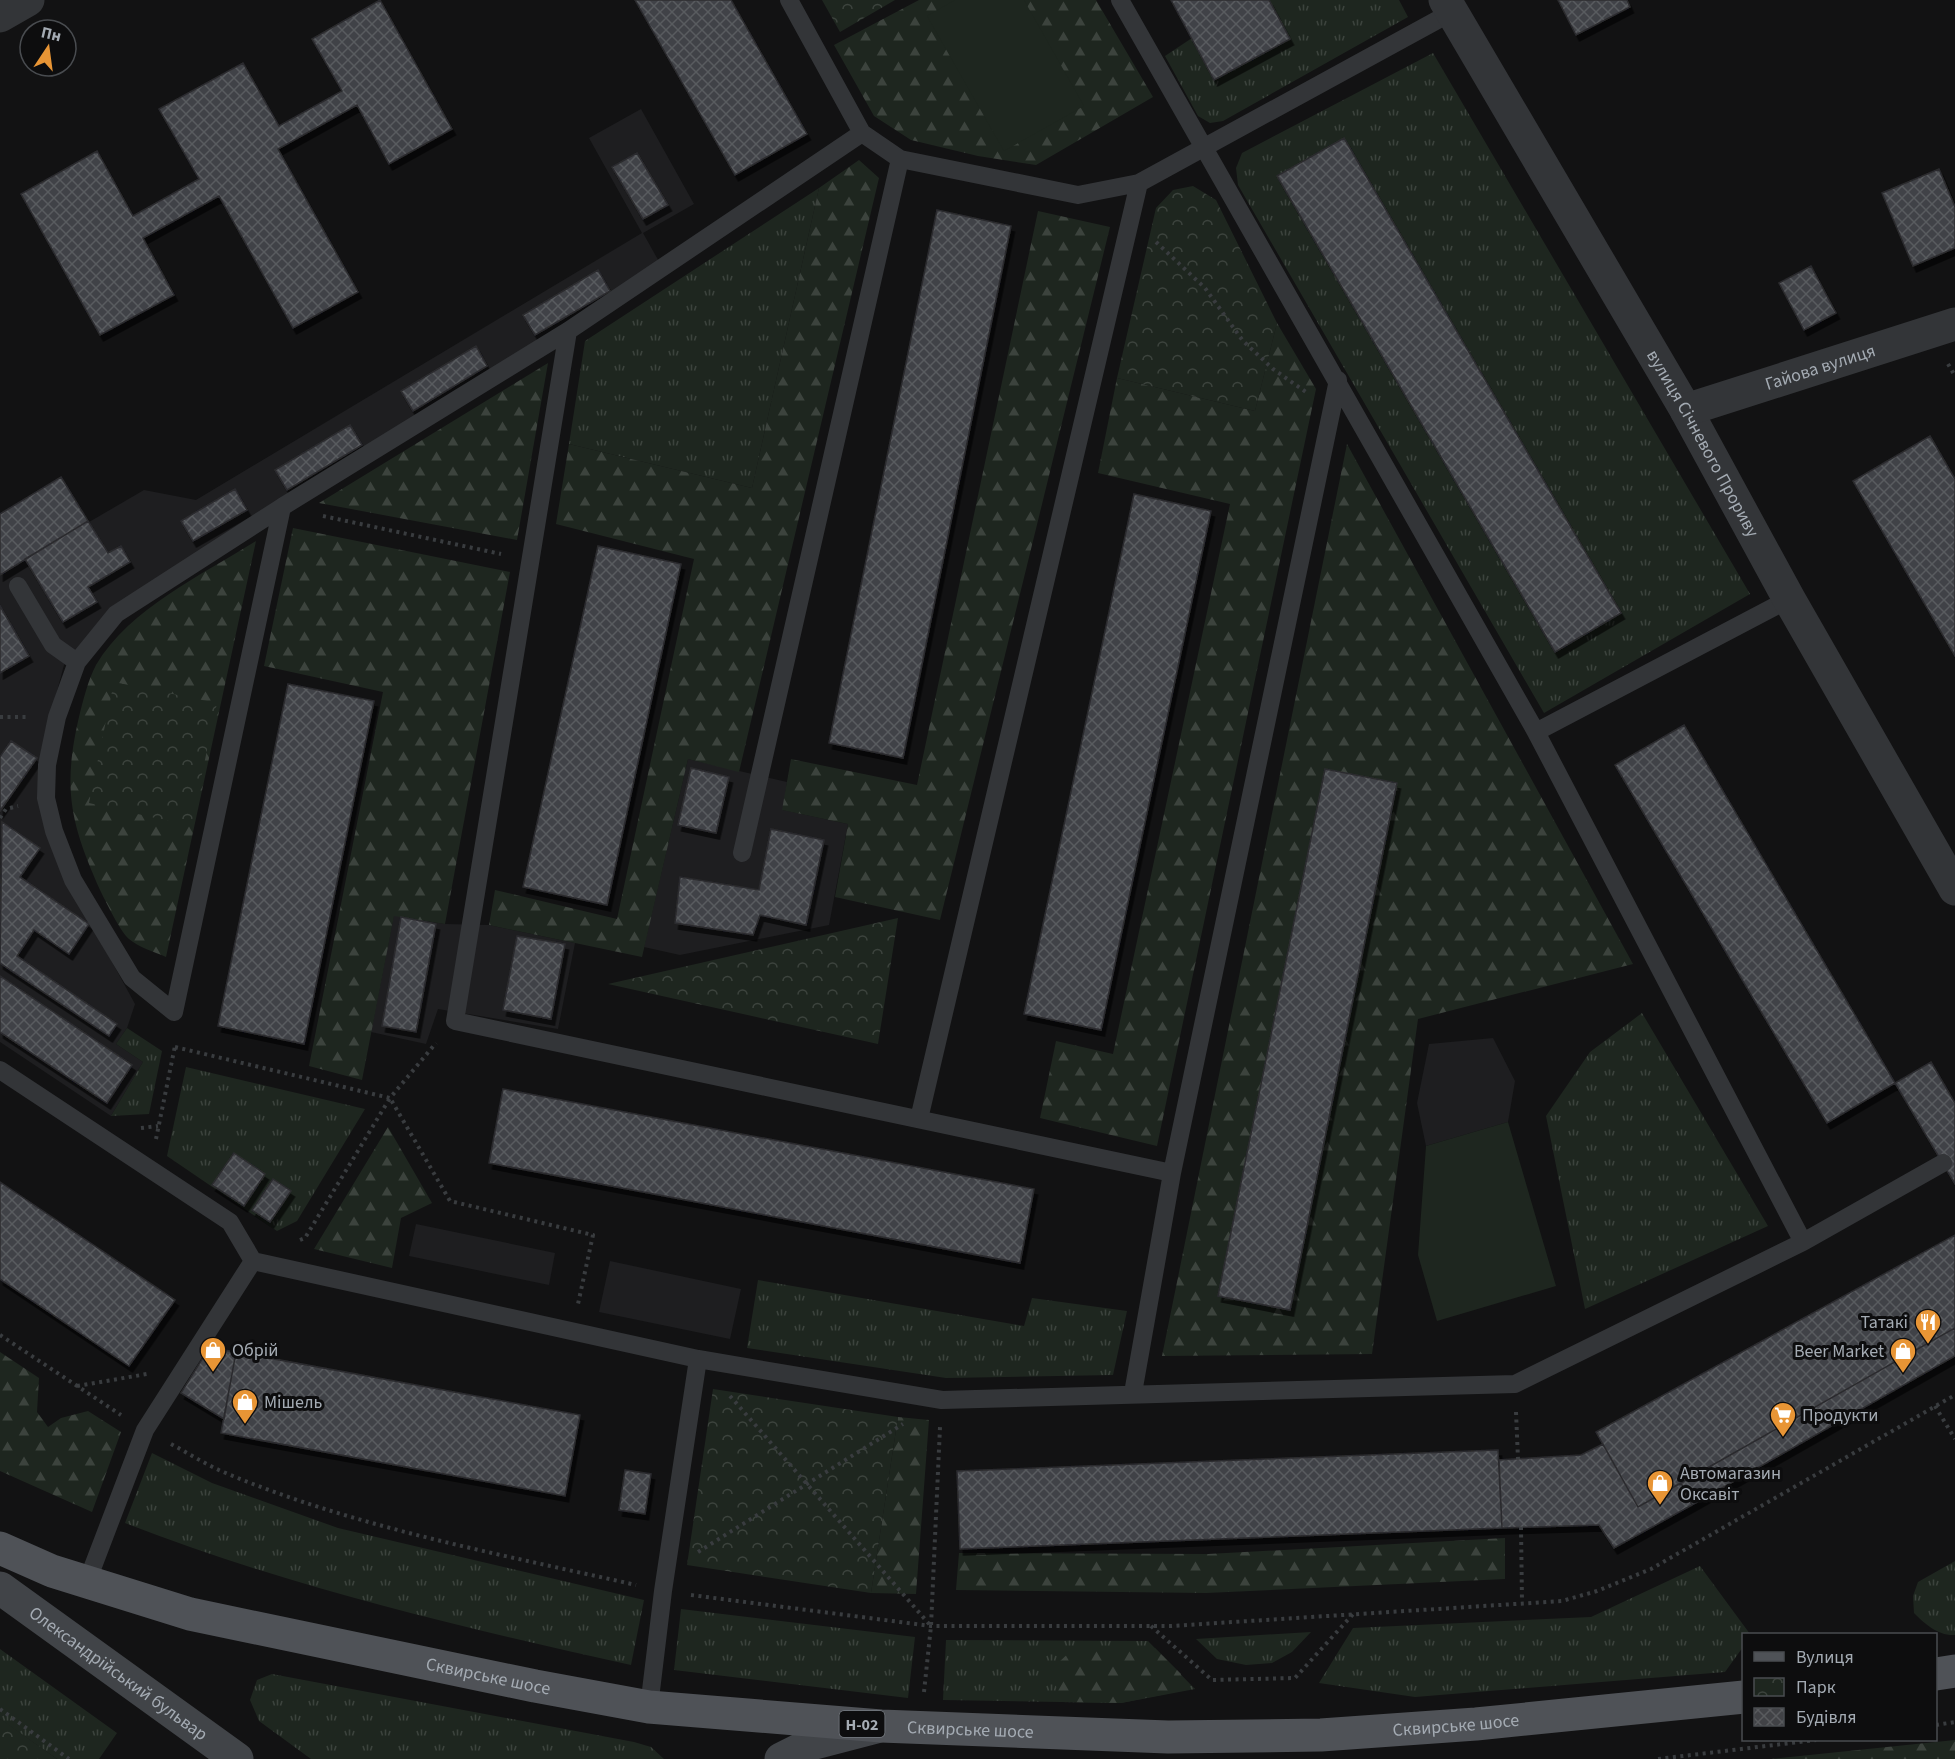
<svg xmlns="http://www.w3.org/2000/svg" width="1955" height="1759" viewBox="0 0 1955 1759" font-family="'Source Sans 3',sans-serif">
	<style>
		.built { fill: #1e1e20 }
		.grass { fill: url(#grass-tufts) }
		.forest { fill: url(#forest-firs) }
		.park { fill: url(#park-crowns) }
		.pitch { fill: #1e261f }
		.building { fill: url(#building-cross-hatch); stroke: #2c2c2f; stroke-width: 1.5; filter: url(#shadow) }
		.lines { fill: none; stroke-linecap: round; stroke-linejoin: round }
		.path { stroke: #393c3f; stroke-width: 4; stroke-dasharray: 3 4.5; stroke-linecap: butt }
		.lane { stroke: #333538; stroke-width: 18 }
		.street { stroke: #333538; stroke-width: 33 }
		.secondary { stroke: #414448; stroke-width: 33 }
		.primary { stroke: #4f5257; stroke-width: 33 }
		.labels { text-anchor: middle; stroke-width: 6; stroke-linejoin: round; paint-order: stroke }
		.shield { fill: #0d0d0e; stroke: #777c82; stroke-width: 1.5 }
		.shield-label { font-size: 16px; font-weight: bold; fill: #a4abb3 }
		.street-label { font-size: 18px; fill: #a4abb3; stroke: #0d0d0e }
		.poi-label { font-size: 18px; fill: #a4abb3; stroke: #0d0d0e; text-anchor: start }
	</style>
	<defs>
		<pattern id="grass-tufts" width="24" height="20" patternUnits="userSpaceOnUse" patternTransform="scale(1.5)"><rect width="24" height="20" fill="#1e261f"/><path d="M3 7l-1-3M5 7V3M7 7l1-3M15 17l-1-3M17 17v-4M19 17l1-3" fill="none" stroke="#3c433d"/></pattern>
		<pattern id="forest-firs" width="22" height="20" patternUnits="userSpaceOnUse" patternTransform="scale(1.5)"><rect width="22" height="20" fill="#1e261f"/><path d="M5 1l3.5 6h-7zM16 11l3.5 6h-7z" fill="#3c433d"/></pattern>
		<pattern id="park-crowns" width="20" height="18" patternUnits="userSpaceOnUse" patternTransform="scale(1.5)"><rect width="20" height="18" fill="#1e261f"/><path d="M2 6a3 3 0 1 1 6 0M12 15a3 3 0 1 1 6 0" fill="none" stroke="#3c433d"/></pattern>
		<pattern id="building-cross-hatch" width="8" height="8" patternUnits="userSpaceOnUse" patternTransform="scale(1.5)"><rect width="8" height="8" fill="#414246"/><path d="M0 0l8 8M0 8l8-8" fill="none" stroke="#595b5e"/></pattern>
		<filter id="shadow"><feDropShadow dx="3.5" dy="6" stdDeviation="0" flood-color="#0009"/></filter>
	</defs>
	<rect width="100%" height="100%" fill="#121213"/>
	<!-- built -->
	<path class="built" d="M641 109 694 204 643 233 666 274 111 609 64 665 41 751 64 874 135 1004 127 1028 116 1044 143 1062 111 1116 0 1042V574L144 490 196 500 642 233 589 138Z
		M688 759 787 782 783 810 848 824 829 925 680 955 644 947Z
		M394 915 445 924 489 925 575 943 558 1029 438 1009 426 1044 371 1032Z
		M1493 1038 1515 1081 1508 1122 1426 1146 1417 1103 1429 1044Z
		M416 1224 555 1253 549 1285 409 1256Z
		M610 1261 741 1289 730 1339 599 1312Z"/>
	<!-- grass -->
	<path class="grass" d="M1269 0H1399L1408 17 1223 121 1210 123 1198 116 1165 56 1192 38 1215 80 1290 39Z
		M1433 53 1750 594 1544 713 1238 185 1236 168 1242 153Z
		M819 188 752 488 569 444 585 341Z
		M1642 1013 1768 1226 1585 1309 1546 1116 1590 1052Z
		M127 1028 162 1051 149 1114 111 1116 143 1062 116 1044Z
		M186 1067 365 1109 297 1221 277 1231 167 1156Z
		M758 1280 1024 1326 1032 1298 1127 1311 1113 1375 946 1378 747 1348Z
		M152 1453 212 1483 338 1528 644 1600 631 1665C460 1627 289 1587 125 1523Z
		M1955 1561V1635C1938 1636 1925 1624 1914 1613L1913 1596 1918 1582Z
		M1700 1566 1750 1634H1744L1743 1647 1725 1672 1415 1697 1319 1683 1353 1628 1591 1617Z
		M681 1609 915 1637 908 1698 674 1670Z
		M1311 1632 1292 1652 1272 1663 1246 1665 1217 1659 1196 1639Z
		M946 1640 1148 1641 1195 1689 1121 1703 943 1700Z
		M0 1649 117 1733 99 1759H57L0 1719Z
		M272 1674 634 1742 651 1747 664 1759H311L259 1721 250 1700 257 1680Z"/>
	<!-- forest -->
	<path class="forest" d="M919 0H1096L1153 97 1036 165 978 156 911 140 874 116 834 45Z
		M859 160 879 178 739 772 688 759 642 957 489 925 495 890 617 919 694 559 556 524 569 444 752 488 819 188Z
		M1038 211 1110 227 940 920 835 897 848 824 782 810 791 759 917 785Z
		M1277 323 1316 389 1157 1146 1040 1118 1056 1041 1113 1054 1230 504 1098 473 1117 378 1255 411Z
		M548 363 517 540 319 503Z
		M1347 444 1633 964 1418 1019 1372 1354 1162 1356Z
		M293 528 510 572 445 924 394 916 362 1080 309 1066 383 692 264 666Z
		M256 541 166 957C155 952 138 947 129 939 120 931 107 904 101 892 71 825 62 790 79 717 83 701 88 680 96 665 130 608 202 575 256 541Z
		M388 1127 432 1203 401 1218 392 1268 314 1249Z
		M0 1352 39 1378 37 1412 48 1427 61 1418 88 1411 121 1432 92 1512 0 1471Z
		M898 1417 929 1420 916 1594 871 1593Z
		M1505 1538V1579L1206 1593 956 1590 959 1553 1208 1554Z
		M1155 1648 1181 1674 1166 1694 1121 1703 1063 1702 1056 1686 1058 1663 1073 1649Z
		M1955 1740V1759H1771Z"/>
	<!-- park -->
	<path class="park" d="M822 0H895L840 32Z
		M1193 186 1216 200 1277 323 1255 411 1117 378 1156 208 1173 190Z
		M114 682 217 703 191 826 89 803Z
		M898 918 878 1044 608 984Z
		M713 1389 898 1417 871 1593 687 1565Z
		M0 1719 5 1722 57 1759H0Z"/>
	<!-- pitch -->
	<path class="pitch" d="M955 0H1024L1084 106 1004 151 927 16Z
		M1508 1122 1556 1286 1437 1321 1418 1255 1426 1146Z"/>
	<!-- building -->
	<path class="building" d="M380 0 452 129 389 164 357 105 278 149 358 292 293 328 219 196 143 238 174 295 100 335 21 194 97 151 133 216 199 179 159 109 243 63 279 126 342 91 312 39Z
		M635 0H731L807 134 735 175Z
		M1171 0H1269L1290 39 1214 80Z
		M1558 0H1627L1630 7 1576 35Z
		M1344 138 1621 613 1555 652 1277 176Z
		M637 153 668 205 643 219 612 167Z
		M1939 169 1955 207V248L1913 266 1882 193Z
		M937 210 1011 226 903 758 829 743Z
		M1811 266 1836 313 1804 330 1779 283Z
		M598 270 610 291 535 335 523 315Z
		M476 346 487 366 413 411 401 391Z
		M350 425 362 445 287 490 275 470Z
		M1930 436 1955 479V656L1853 481Z
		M61 477 88 521 0 575V514Z
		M235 489 247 510 193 541 181 521Z
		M1134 494 1211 511 1101 1030 1024 1014Z
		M88 521 108 553 121 546 130 562 88 587 97 602 63 622 25 559Z
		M598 546 681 564 607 905 523 887Z
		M0 606 29 656 0 673Z
		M288 684 374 701 304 1044 218 1026Z
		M1684 725 1895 1083 1827 1123 1615 765Z
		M11 741 37 758 0 811V757Z
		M691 768 729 777 716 833 678 825Z
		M1325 769 1397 783 1290 1310 1218 1296Z
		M2 822 40 848 20 877 89 924 69 954 34 930 17 956 117 1024 109 1036 0 963Z
		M771 829 824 840 806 925 760 915 753 935 675 923 680 877 759 890Z
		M401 917 436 924 416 1032 382 1026Z
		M517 936 565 944 551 1019 503 1010Z
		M0 976 132 1065 107 1103 0 1032Z
		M1931 1062 1955 1103V1184L1895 1083Z
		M503 1089 1034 1189 1020 1263 489 1163Z
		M234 1153 265 1174 244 1206 212 1185Z
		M273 1179 291 1191 270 1222 252 1210Z
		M0 1182 175 1300 129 1366 0 1279Z
		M1955 1235V1328L1638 1507 1596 1432Z
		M1955 1328V1356L1692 1505 1681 1483Z
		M209 1348 236 1352 224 1419 181 1393Z
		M236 1352 580 1415 565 1496 221 1433Z
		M1603 1444 1638 1507 1681 1483 1692 1505 1614 1548 1599 1525 1502 1528 1499 1460 1581 1455Z
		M1498 1450 1502 1528 960 1549 957 1471Z
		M625 1470 651 1474 645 1514 619 1510Z"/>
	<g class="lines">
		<!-- path -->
		<path class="path" d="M1156 242 1205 288 1243 341 1273 369 1306 392
			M1948 364 1955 376
			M323 516 501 554
			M0 717H26
			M0 818 6 809 18 806
			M175 1047 390 1098 436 1043
			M141 1128 158 1126
			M156 1139 175 1046
			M300 1240 305 1238 390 1098 450 1201 593 1235 578 1304
			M0 1335 121 1415
			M77 1386 147 1374
			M730 1396 930 1625
			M1935 1406 1955 1439
			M1516 1412 1518 1459
			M171 1444C190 1454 208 1466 228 1474 358 1528 499 1554 636 1585
			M1521 1527 1522 1602
			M698 1552 903 1424
			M691 1595 931 1626H1171L1562 1601 1597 1591 1651 1569 1955 1395
			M1151 1626 1212 1680 1295 1678 1354 1613
			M924 1692 931 1626 940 1427
			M0 1709 69 1759
			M1936 1725 1955 1722
			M1658 1759 1816 1740"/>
		<!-- lane -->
		<path class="lane" d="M900 159 1078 195 1139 183
			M568 331 455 1021 1172 1173
			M282 507 116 614 77 662 57 717 47 765 46 798 54 831 73 880 132 978 174 1012 282 507 568 331 862 133
			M18 586 53 645 77 662
			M1536 732 1789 599
			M742 853 900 159 862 133 789 0
			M0 1070 230 1222 253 1261 698 1359 942 1400 1515 1384 1803 1242 1536 732 1120 0
			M919 1119 1139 183 1452 12
			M1803 1242 1943 1163
			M1133 1393 1172 1173 1338 380
			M87 1582 145 1430 253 1261
			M649 1707 663 1591 698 1359"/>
		<!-- street -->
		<g class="street">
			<path id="s1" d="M1445 0 1686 410 1789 599 1955 889"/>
			<path d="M0 16 28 0"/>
			<path id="s2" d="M1686 410 1955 324"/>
		</g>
		<!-- secondary -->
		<g class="secondary">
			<path id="s3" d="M0 1588 237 1759"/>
			<path d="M781 1759 811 1744 876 1727"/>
		</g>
		<!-- primary -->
		<g class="primary">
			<path id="s4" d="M0 1548 52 1571 190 1614 535 1686 649 1707 881 1726 1168 1737 1321 1735 1476 1724 1744 1697"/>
			<path d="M1936 1674 1955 1671"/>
		</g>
	</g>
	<!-- icons -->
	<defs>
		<g id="restaurant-pin" transform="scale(1.35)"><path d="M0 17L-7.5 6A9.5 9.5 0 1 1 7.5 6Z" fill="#e89535" stroke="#0d0d0e"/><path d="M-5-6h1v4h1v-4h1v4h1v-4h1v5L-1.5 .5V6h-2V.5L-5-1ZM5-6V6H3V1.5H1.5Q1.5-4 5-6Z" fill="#fff"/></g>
		<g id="shop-pin" transform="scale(1.35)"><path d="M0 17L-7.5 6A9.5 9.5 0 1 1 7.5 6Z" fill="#e89535" stroke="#0d0d0e"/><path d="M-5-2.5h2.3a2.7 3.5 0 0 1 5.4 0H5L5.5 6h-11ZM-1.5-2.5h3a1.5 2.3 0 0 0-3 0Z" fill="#fff"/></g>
		<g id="supermarket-pin" transform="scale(1.35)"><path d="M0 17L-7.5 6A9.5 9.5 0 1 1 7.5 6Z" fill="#e89535" stroke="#0d0d0e"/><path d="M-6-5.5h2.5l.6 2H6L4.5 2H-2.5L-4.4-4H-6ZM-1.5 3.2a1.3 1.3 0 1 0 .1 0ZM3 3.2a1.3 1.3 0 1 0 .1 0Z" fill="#fff"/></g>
	</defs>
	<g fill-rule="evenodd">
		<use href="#restaurant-pin" x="1928" y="1322"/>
		<use href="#shop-pin" x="213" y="1350"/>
		<use href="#shop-pin" x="1903" y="1351"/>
		<use href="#shop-pin" x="245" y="1402"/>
		<use href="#supermarket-pin" x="1783" y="1415"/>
		<use href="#shop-pin" x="1660" y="1483"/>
	</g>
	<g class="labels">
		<!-- shield labels -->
		<rect class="shield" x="839.5" y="1711" width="45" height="26" rx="4.5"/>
		<g class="shield-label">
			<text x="862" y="1730">Н-02</text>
		</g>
		<!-- street labels -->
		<g class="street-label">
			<text dy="6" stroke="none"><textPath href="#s2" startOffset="141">Гайова вулиця</textPath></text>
			<text dy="6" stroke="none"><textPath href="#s1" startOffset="513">вулиця Січневого Прориву</textPath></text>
			<text dy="6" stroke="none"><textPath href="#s3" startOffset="146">Олександрійський бульвар</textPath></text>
			<text dy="6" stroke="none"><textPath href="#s4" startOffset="506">Сквирське шосе</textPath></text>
			<text dy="6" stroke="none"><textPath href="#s4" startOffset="1478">Сквирське шосе</textPath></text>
			<text dy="6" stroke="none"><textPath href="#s4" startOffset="992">Сквирське шосе</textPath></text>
		</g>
		<!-- poi labels -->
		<g class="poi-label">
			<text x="1908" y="1328" text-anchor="end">Татакі</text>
			<text x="232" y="1356">Обрій</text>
			<text x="1884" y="1357" text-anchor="end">Beer Market</text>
			<text x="264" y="1408">Мішель</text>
			<text x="1802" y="1421">Продукти</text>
			<text x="1680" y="1479">Автомагазин<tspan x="1680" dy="21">Оксавіт</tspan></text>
		</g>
	</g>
	<!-- legend -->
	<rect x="1742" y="1633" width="195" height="108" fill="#0d0d0e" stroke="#494c50" stroke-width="1.5"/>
	<rect x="1754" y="1652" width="30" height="9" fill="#4f5257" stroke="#494c50" stroke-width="1.5"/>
	<text x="1796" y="1663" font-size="18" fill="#a4abb3">Вулиця</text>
	<rect x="1754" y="1678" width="30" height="18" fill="url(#park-crowns)" stroke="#494c50" stroke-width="1.5"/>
	<text x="1796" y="1693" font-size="18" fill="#a4abb3">Парк</text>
	<rect x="1754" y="1708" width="30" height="18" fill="url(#building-cross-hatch)" stroke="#494c50" stroke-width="1.5"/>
	<text x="1796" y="1723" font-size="18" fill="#a4abb3">Будівля</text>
	<!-- north arrow -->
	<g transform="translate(48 48) rotate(13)"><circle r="28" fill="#0d0d0e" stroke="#494c50" stroke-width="1.5"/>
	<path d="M0-4.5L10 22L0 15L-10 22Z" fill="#e89535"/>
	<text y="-9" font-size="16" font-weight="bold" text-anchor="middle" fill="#a4abb3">Пн</text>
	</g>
</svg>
